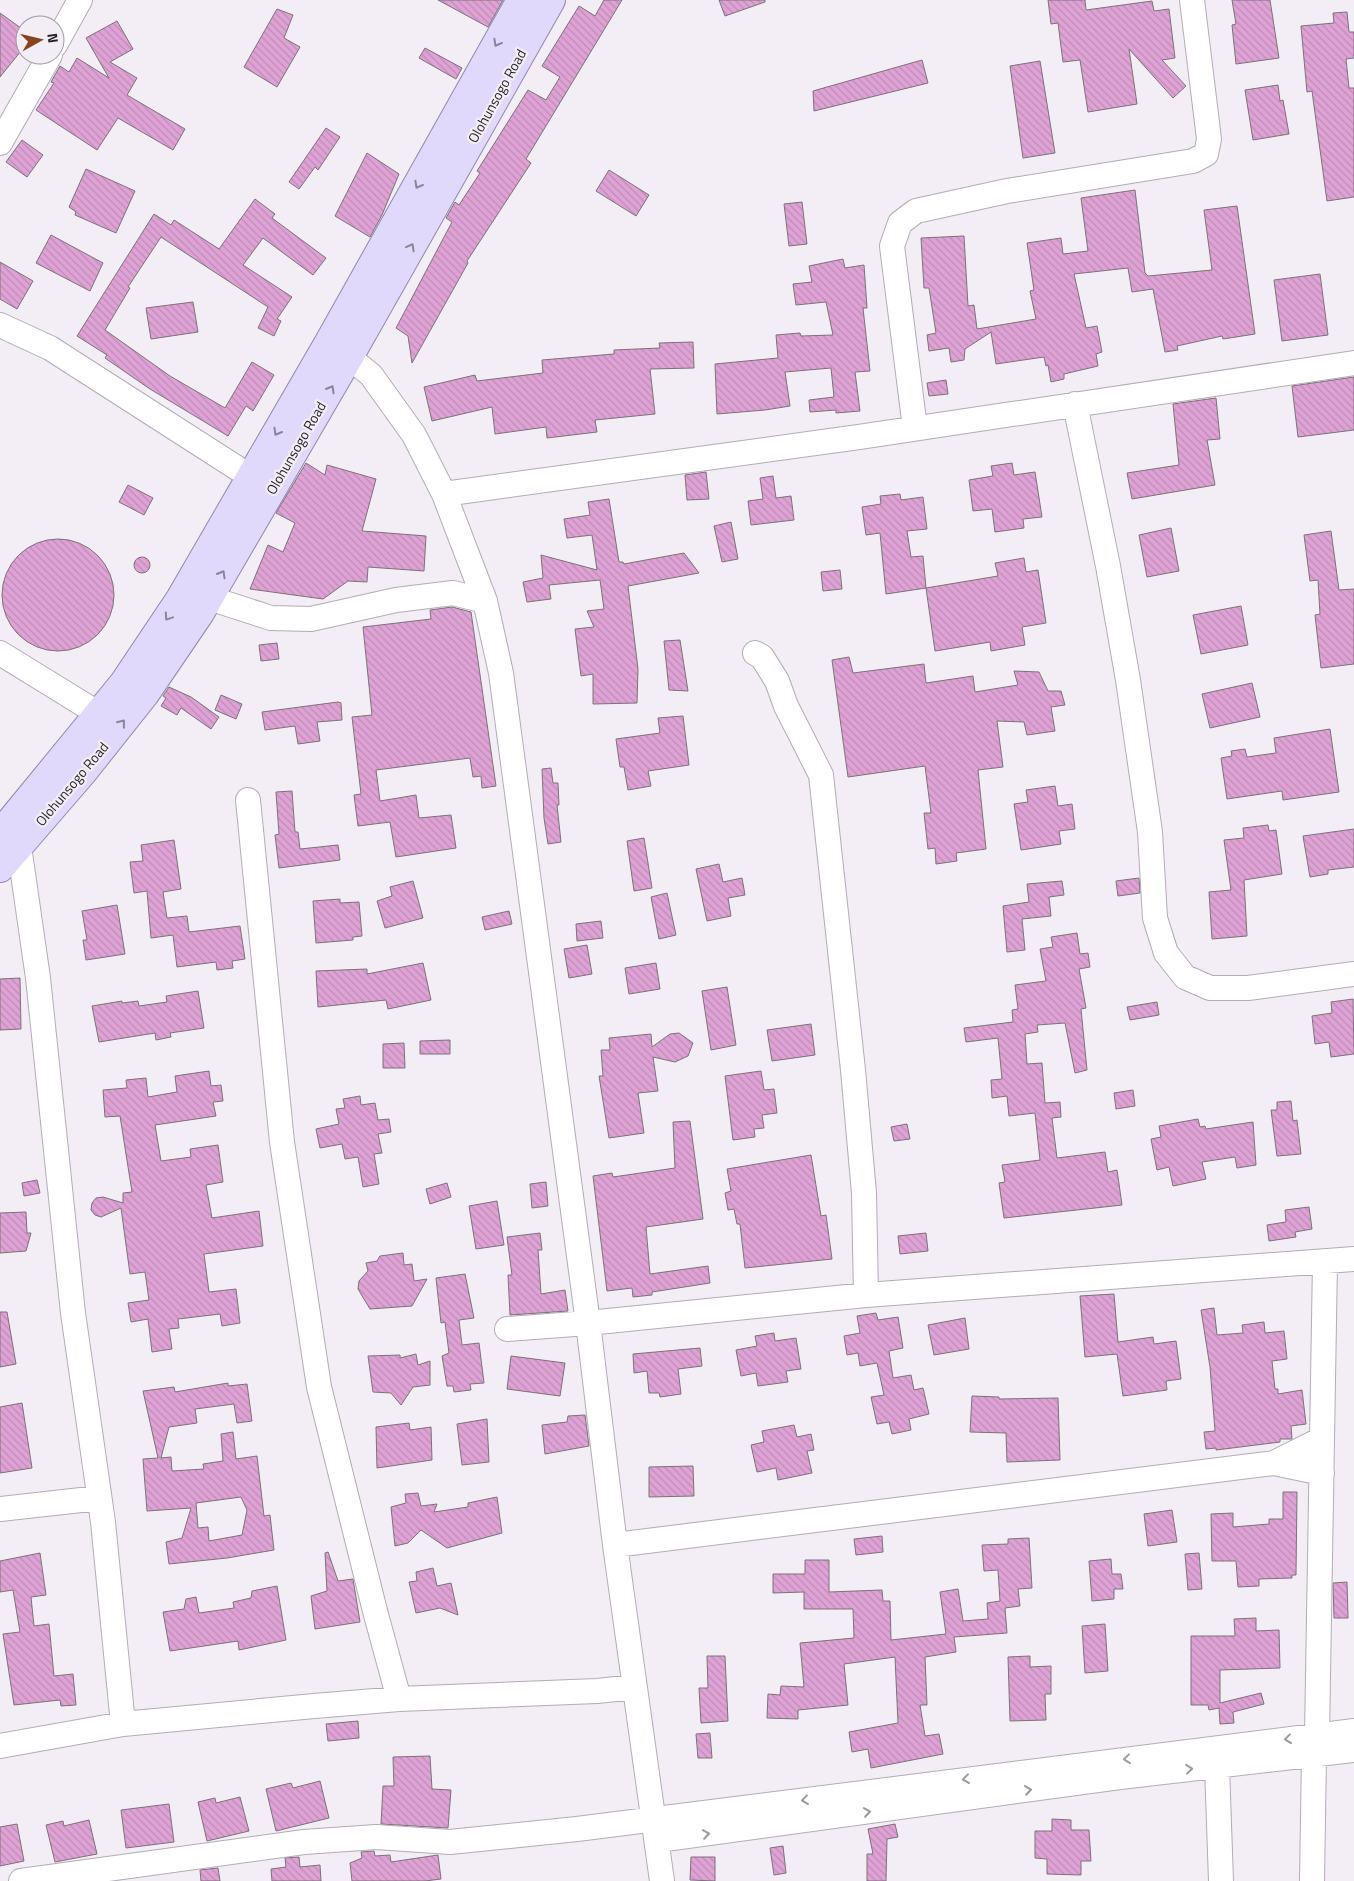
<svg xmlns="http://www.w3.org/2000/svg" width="1354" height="1881" viewBox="0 0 1354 1881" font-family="'Titillium Web',sans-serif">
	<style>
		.building { fill: url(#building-back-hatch); stroke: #7a7278; fill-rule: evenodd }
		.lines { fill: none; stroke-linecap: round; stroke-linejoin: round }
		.minor-casing { stroke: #b2acb5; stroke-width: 26 }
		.major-casing { stroke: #9087ae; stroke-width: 30 }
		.minor { stroke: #fff; stroke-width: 24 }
		.major { stroke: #e0d9fb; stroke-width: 28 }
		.oneway { stroke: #8a859a }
		.oneway2 { stroke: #9b9a9c }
		.labels { text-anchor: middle; stroke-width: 4.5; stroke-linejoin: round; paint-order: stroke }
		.street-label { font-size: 14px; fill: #211f23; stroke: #f3edf6 }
	</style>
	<defs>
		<pattern id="building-back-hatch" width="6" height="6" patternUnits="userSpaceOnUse" patternTransform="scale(1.25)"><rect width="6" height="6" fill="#dfa2d5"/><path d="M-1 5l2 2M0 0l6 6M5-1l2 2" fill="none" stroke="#bf8bb7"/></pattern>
	</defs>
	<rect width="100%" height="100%" fill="#f3edf6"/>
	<!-- building -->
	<path class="building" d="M438 0H503L488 27Z
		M604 0H622L526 159 531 163 467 261 468 263 412 363 408 336 396 328 452 222 446 218 455 202 459 205 480 173 477 171 528 90 546 100 560 77 542 66 579 6 595 16Z
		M719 0H765V2L725 16Z
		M1048 0H1085L1086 10 1152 1 1154 11 1169 9 1175 58 1162 60 1186 86 1173 98 1129 49 1137 104 1088 112 1080 60 1063 62 1058 23 1051 24Z
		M1232 0H1270L1279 58 1236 64 1232 25 1236 24Z
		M277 9 293 15 284 38 300 47 277 87 244 67Z
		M1347 12 1349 32H1354V58L1346 59 1349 88H1354V197L1327 201 1312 91 1307 92 1301 26 1334 23 1333 13Z
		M0 13 25 31V46L0 77Z
		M117 21 133 49 110 62 137 78 127 95 185 129 173 150 118 118 97 150 36 110 54 83 51 82 60 66 69 72 77 58 109 78 86 38Z
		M425 48 462 68 456 79 419 58Z
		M922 60 928 83 814 111 813 91Z
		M1040 61 1055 153 1023 158 1010 66Z
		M1278 85 1280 101 1283 100 1289 134 1253 140 1245 90Z
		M326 128 340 137 318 170 315 167 299 189 289 182Z
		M22 140 43 155 27 177 6 162Z
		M367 153 399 174 382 215 370 237 335 216Z
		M86 169 135 191 116 233 75 215 76 212 69 207Z
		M609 170 649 195 636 216 596 191Z
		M1135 190 1145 273 1148 276 1212 270 1204 210 1237 206 1255 334 1223 339 1222 336 1177 346 1178 350 1165 352 1153 289 1132 292 1128 268 1074 274 1086 328 1097 326 1102 352 1096 354 1098 366 1064 374V379L1051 382 1048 365 1046 366 1044 357 996 364 991 332 965 349 964 360 951 362 949 348 929 351 927 335 936 333 929 288H924L921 238 964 236 968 306 974 305 977 329 1036 319 1030 291 1034 290 1027 243 1061 238 1063 254 1088 251 1081 198Z
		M255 199 275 214 272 218 326 258 313 275 263 238 243 265 292 297 277 319 281 321 274 336 258 328 268 307 161 237 128 287 130 288 105 330 170 376 225 408 252 362 274 375 253 411 246 406 228 436 150 389 105 358 107 355 77 336 154 214 171 225 174 220 219 249Z
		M802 202 807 244 789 246 784 204Z
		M51 235 103 263 90 291 36 263Z
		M843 259 845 268 864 265 867 308H863L870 371 855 372 860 411 836 413V410L810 412 809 400 834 397 831 368 785 372 790 406 765 410 717 414 715 364 778 358 776 335 800 333 801 336 833 335 826 302 796 305 793 284 812 282 809 266Z
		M0 262 33 281 17 309 0 299Z
		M1320 274 1328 335 1282 341 1274 280Z
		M193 302 198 332 151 339 146 308Z
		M693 342 694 368 650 369 655 414 595 420 597 432 547 438 546 427 495 434 492 407 432 421 424 387 475 375 477 381 543 373 542 360 614 354V350L660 348 659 343Z
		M1354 377V430L1298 437 1292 386Z
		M946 380 948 394 929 396 927 383Z
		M1216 398 1220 439 1207 440 1215 485 1132 499 1127 473 1179 465 1173 404Z
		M306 463 325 475 327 465 376 479 362 531 426 536 424 571 368 567 367 582 348 581 323 599 250 589 268 545 283 552 295 523 276 513Z
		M1012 463 1014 475 1035 472 1042 517 1023 519 1024 528 995 532 992 509 973 511 969 480 993 476 991 466Z
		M706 472 709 499 687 500 685 475Z
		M773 476 776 498 791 496 794 520 751 525 748 501 763 499 760 478Z
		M128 485 153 498 144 515 119 502Z
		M900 494 901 500 923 497 927 529 907 531 911 557 923 556 926 588 886 594 880 533 866 535 862 507 881 504 880 496Z
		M609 499 619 562H623L624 564 684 553 699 573 628 586 638 669 637 703 593 704V674L581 676 575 629 594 627 587 611 604 609 600 580 549 585 551 599 527 602 523 582 543 578 541 555 597 570 592 535 567 538 564 519 590 515 588 502Z
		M731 522 738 559 722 562 714 526Z
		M1171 528 1179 571 1147 577 1139 535Z
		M1331 531 1339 590 1354 589V664L1321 668 1315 615 1320 614 1318 580 1310 581 1304 535Z
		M2 595a56 56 0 1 1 112 0a56 56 0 1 1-112 0Z
		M134 565a8 8 0 1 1 16 0a8 8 0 1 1-16 0Z
		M1024 558 1026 572 1038 570 1046 623 1022 627 1025 645 991 651 990 642 935 651 926 588 998 576 995 563Z
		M840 570 842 589 823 591 821 572Z
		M1241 606 1248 645 1201 654 1193 615Z
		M452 607 471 612 496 786 482 788 481 776 473 777 470 758 376 770 380 801 416 795 419 818 451 815 456 848 396 857 390 822 358 826 354 795 361 794 352 717 372 715 363 627 431 619 430 610Z
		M680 640 688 691 669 690 664 641Z
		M277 643 279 659 261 661 259 645Z
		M849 657 853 673 924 664 926 683 973 676 975 692 1018 685 1014 671 1039 672 1048 691H1061L1065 705 1051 707 1055 731 1027 735 1024 722 997 721 1003 767 978 770 986 849 956 853 957 861 936 864 935 848 928 849 924 813H931L925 766 848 777 832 660Z
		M1252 683 1260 717 1210 728 1202 694Z
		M169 687 191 697 219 717 211 729 181 708 177 715 161 706 166 698 163 696Z
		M221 695 242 704 236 719 215 710Z
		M338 702 341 703 342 720 317 722 320 741 298 744 295 726 265 730 262 712Z
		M683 716 689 765 648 771 651 786 628 790 624 767H620L616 739 660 733 658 718Z
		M1330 729 1339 792 1283 800 1282 791 1227 799 1221 758 1232 756 1231 751 1245 749 1247 757 1276 753 1274 738Z
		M551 768 553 783H558L559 805H557L561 842 548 844 544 818 542 769Z
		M1055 786 1058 806 1072 804 1075 829 1059 831 1061 844 1021 850 1014 804 1028 802 1026 790Z
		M292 791 295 832H298L300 849 338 845 340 860 279 868 275 835 279 834 276 792Z
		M1268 825 1269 831 1276 830 1282 874 1244 880 1247 936 1212 939 1209 892 1231 890 1224 840 1244 838 1243 828Z
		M1354 829V867L1328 870V874L1310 877 1303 836Z
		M644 838 652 888 634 891 627 841Z
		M174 840 181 889 163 892 167 918 187 916 189 932 240 926 245 959 232 961 233 968 217 970 216 962 177 967 173 935 151 938 147 891 134 893 130 862 143 861 141 845Z
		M719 864 723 882 742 878 745 895 728 898 731 916 707 921 696 869Z
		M1139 878 1140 893 1118 896 1116 881Z
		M413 881 423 918 385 928 377 901 392 896 390 887Z
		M1062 881 1064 895 1049 897 1051 916 1022 919 1025 950 1007 952 1003 906 1029 902 1027 884Z
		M667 893 676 935 659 939 651 897Z
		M340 899V903L359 902 362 936 353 937V940L316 943 313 901Z
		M117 905 125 954 86 960 83 940H87L82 911Z
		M509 911 512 924 485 930 482 917Z
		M601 921 603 938 577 941 576 924Z
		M1077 933 1080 954 1088 953 1090 967 1079 969 1086 1008 1081 1009 1087 1070 1075 1073 1065 1023 1037 1025 1038 1032 1025 1034 1027 1064 1042 1063 1045 1103 1060 1102 1061 1117 1052 1118 1057 1158 1105 1152 1108 1172 1117 1170 1122 1205 1004 1218 999 1183 1005 1182 1002 1165 1040 1160 1035 1113 1009 1116 1007 1096 992 1098 991 1080 1002 1079 998 1038 966 1042 964 1028 1013 1022 1012 1010 1018 1009 1015 985 1046 981 1040 949 1053 947 1051 937Z
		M587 945 592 974 569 978 564 949Z
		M423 963 431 1000 388 1009 386 1000 318 1007 316 971 367 969V974Z
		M656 963 660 989 629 994 625 968Z
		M20 978 21 1029 0 1030V979Z
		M727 987 736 1045 711 1050 702 991Z
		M198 991 204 1028 170 1033 171 1037 156 1040 155 1033 99 1042 92 1006 122 1001V1003L138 1001 139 1006 167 1002 166 996Z
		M1353 999 1354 1054 1331 1057 1329 1042 1315 1044 1312 1016 1332 1013 1331 1002Z
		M1157 1002 1159 1015 1130 1020 1127 1007Z
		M811 1024 815 1055 772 1061 767 1030Z
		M679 1033 693 1043 688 1056 675 1062 653 1057 658 1091 638 1093 644 1133 609 1138 599 1076H603L601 1050H610L609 1038 651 1034 652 1047 670 1034Z
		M450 1040V1054H420V1041Z
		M404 1043 405 1068H383V1044Z
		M209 1071 211 1086 221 1085 223 1101 213 1102 216 1116 155 1125 161 1161 191 1157 190 1149 218 1145 223 1182 206 1185 212 1218 259 1211 263 1246 204 1254 209 1292 236 1289 240 1323 222 1326 220 1314 178 1319 179 1328 169 1329 172 1349 152 1352 148 1319 131 1322 128 1303 149 1300 145 1272 130 1274 121 1208 101 1217 95 1215 91 1210 92 1203 96 1198 103 1197 123 1203V1193L132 1192 120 1116 105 1117 103 1090 127 1088 126 1080 146 1078 148 1097 177 1092 175 1076Z
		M761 1071 764 1090 774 1089 777 1113 762 1115 764 1128 754 1129 755 1137 733 1140 725 1076Z
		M1133 1090 1135 1106 1116 1109 1114 1093Z
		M360 1096 361 1105 375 1103 378 1120 389 1119 391 1132 378 1134 382 1153 374 1154 379 1184 363 1187 358 1157 345 1159 342 1144 320 1148 316 1129 339 1124 336 1109 345 1108 343 1099Z
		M1291 1101 1293 1121 1297 1120 1301 1154 1277 1156 1271 1110H1277V1102Z
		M1198 1119 1200 1127 1205 1126 1206 1129 1253 1122 1256 1165 1237 1168 1235 1157 1202 1162 1206 1179 1173 1186 1169 1167 1157 1170 1151 1139 1161 1137 1159 1126Z
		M690 1121 703 1219 646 1227 650 1274 708 1266 710 1283 652 1292V1295L633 1297 632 1288 607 1291 593 1176 612 1173 613 1177 675 1168 673 1122Z
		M907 1124 910 1139 894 1141 891 1127Z
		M811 1155 821 1216 826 1215 832 1259 745 1268 740 1224H737L734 1209 728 1210 725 1193 731 1191 727 1169Z
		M37 1180 40 1193 24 1196 22 1183Z
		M546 1182 548 1206 532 1208 530 1184Z
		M447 1183 451 1197 430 1204 426 1189Z
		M497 1201 504 1245 476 1249 469 1206Z
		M1309 1207 1312 1229 1295 1232 1296 1237 1269 1241 1267 1225 1286 1222 1285 1210Z
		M26 1212 27 1233H31L26 1251 0 1253V1213Z
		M540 1233 542 1250H538L541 1294 565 1290 568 1311 510 1315 508 1275H512L507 1237Z
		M926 1233 928 1251 900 1254 898 1236Z
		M403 1253 404 1265 412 1264 414 1281 427 1279 412 1306 370 1309 358 1289 359 1281 368 1271 366 1263 377 1261 380 1256Z
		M465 1274 474 1318 459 1320 462 1345 479 1343 484 1383 470 1384 471 1390 454 1392 453 1386H447L442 1356 449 1353 445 1322 441 1323 436 1278Z
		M1114 1294 1118 1342 1153 1337 1154 1344 1176 1341 1181 1379 1166 1381 1167 1390 1123 1396 1117 1354 1085 1357 1080 1296Z
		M1214 1308 1217 1335 1243 1333 1242 1325 1264 1322 1265 1333 1284 1331 1287 1359 1272 1361 1275 1389H1278V1394L1302 1390 1306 1424 1291 1426 1292 1439H1280V1442L1216 1450V1448L1206 1449 1204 1432 1215 1431 1210 1367 1201 1310Z
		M0 1312H7L16 1364 0 1367Z
		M876 1313 878 1320 898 1317 903 1348 889 1351 893 1378 911 1375 914 1390 923 1388 929 1414 909 1419 911 1430 892 1434 889 1422 877 1424 871 1397 884 1395 877 1363 860 1366 858 1353 847 1355 844 1336 860 1333 857 1316Z
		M965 1318 969 1349 934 1355 928 1325Z
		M774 1333 775 1341 796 1338 801 1369 786 1371 788 1382 758 1386 756 1373 741 1376 736 1350 757 1346 755 1336Z
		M700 1348 702 1366 678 1369 681 1394 660 1397 659 1393H649L647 1371 634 1373 633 1354Z
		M416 1354 418 1365 430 1361V1385L413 1387 401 1405 391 1393 373 1392 368 1356 400 1355V1358Z
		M511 1356 565 1363 560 1396 507 1389Z
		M228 1383V1386L247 1384 252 1421 237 1423 234 1404 195 1409 197 1423 169 1427 161 1458 171 1457 172 1471 204 1469 203 1464 223 1461 221 1434 233 1432 236 1459 257 1456 264 1516 270 1515 274 1550 227 1558 169 1564 166 1542 182 1538 191 1508 147 1511 143 1459 158 1458 143 1391 174 1387 175 1392ZM241 1497 247 1510 242 1535 209 1541 208 1527 198 1528 196 1503Z
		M972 1396 999 1397V1399L1058 1398 1060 1460 1007 1462 1006 1433 970 1432Z
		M22 1403 32 1468 0 1473V1407Z
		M585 1415 589 1446 545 1454 542 1425 567 1422 568 1416Z
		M487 1419 489 1462 462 1465 457 1424Z
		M409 1423 410 1430 431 1427 432 1460 377 1468 376 1427Z
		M794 1425 797 1437 811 1434 814 1450 807 1451 812 1473 778 1480 776 1468 757 1472 751 1445 764 1442 762 1431Z
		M693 1466 694 1496 649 1497V1467Z
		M1283 1492H1297L1296 1575H1292V1578L1259 1579V1586L1238 1587 1236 1561H1212L1211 1514 1233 1513V1527L1269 1524V1519H1283Z
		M418 1493 421 1506 437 1504 434 1512 468 1507V1503L497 1497 502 1533 447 1548 421 1530 408 1543 395 1546 391 1507 406 1503 405 1494Z
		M1172 1510 1177 1542 1148 1546 1144 1514Z
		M882 1536 883 1552 856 1555 854 1539Z
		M1029 1538 1032 1588 1018 1589 1020 1606 1005 1608 1007 1633 954 1637 956 1652 925 1657 927 1705H920L925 1736 939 1734 943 1754 871 1768 868 1749 852 1752 849 1732 898 1723 895 1657 844 1664 848 1705 798 1710V1719L767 1718 768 1694 780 1695 781 1686 804 1687 800 1643 854 1638 853 1609H804V1592L773 1593V1574H805V1560H829V1592L882 1590 883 1601H890L891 1640 946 1634 940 1592 958 1589 963 1621 988 1619 987 1603 1000 1601 998 1570 984 1571 982 1545 1008 1544V1539Z
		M328 1552 338 1581 353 1579 360 1622 315 1629 311 1596 327 1591 325 1553Z
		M40 1553 46 1595 31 1597 34 1626 49 1624 54 1676 73 1674 76 1705 61 1706 60 1700 14 1705 3 1634 20 1632 13 1590 0 1592V1561Z
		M1199 1553 1202 1589 1188 1590 1185 1554Z
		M1111 1559 1112 1574H1121L1123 1589H1114V1599L1092 1601 1089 1561Z
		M433 1568 437 1586 451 1583 458 1615 440 1608 416 1613 409 1582 417 1581 416 1572Z
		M1347 1582 1348 1618H1334L1333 1583Z
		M277 1586 286 1640 239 1650 238 1641 170 1651 163 1612 184 1609 186 1599 196 1597 199 1613 234 1608 233 1602 251 1598 252 1591Z
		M1256 1618V1631L1279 1630 1280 1668 1220 1670V1703L1261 1693 1264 1704 1233 1712 1234 1723 1220 1724 1219 1708 1209 1710 1208 1705H1191V1636H1235L1234 1619Z
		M1105 1624 1108 1671 1085 1673 1082 1626Z
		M707 1656H725L728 1721 701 1723 699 1688H708Z
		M1030 1656V1667L1051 1666V1694H1045L1046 1720 1010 1721 1008 1657Z
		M358 1721 359 1738 328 1741 326 1724Z
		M710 1733 712 1758H698L696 1734Z
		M430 1756 432 1789 451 1790 448 1828 381 1824 383 1786H394L393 1757Z
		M320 1781 329 1818 276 1831 266 1789 291 1783 293 1788Z
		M240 1797 249 1831 207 1841 198 1802 215 1798 216 1803Z
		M169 1804 174 1842 126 1848 121 1810Z
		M1052 1819 1071 1820V1830H1089L1091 1861H1081V1875L1047 1874V1859L1035 1858V1831H1052Z
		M89 1820 97 1854 55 1862 46 1825 63 1821 64 1826Z
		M17 1824 24 1861 0 1866V1827Z
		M895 1824 898 1837 887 1839 886 1881H867V1854H873L868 1829Z
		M783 1846 786 1873 774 1875 770 1848Z
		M374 1851 375 1856 390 1855 391 1862 438 1855 441 1879 425 1881H352L350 1863 362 1858 361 1852Z
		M299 1857 300 1867 320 1865 321 1881H272L271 1869 286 1867 285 1858Z
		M691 1857H715V1881L690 1880Z
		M218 1868 220 1881H201L200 1870Z"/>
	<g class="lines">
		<!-- minor casing -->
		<g class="minor-casing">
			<path id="minor" d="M55 45 80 0
				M0 143 50 55
				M0 325 50 348 251 477
				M335 346 371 375 414 435 444 494 485 601 501 673 588 1323 615 1545 662 1881
				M1075 404 1108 566 1128 680 1150 832 1155 918 1166 953 1185 977 1210 988H1248L1354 974
				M915 428 892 246 900 223 916 211 1007 191 1193 161 1206 154 1209 139 1192 0
				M444 494 859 437 1354 363
				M209 598 271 618 311 619 396 600 453 593 485 601
				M0 653 99 714
				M755 653 762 657 777 681 786 706 821 775 853 1070 864 1193 866 1295
				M248 800 282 1142 319 1387 375 1611 399 1699
				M19 846 38 978 73 1313 103 1522 123 1724
				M507 1329 588 1323 866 1295 1354 1259
				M1274 1463 1320 1440
				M0 1509 99 1498
				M615 1545 1274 1463 1322 1473
				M1317 1735 1325 1262
				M0 1746 123 1724 314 1706 399 1699 597 1691 634 1687
				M1217 1766 1221 1881
				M658 1840 1120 1777 1354 1750
				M21 1881 304 1842 376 1837 450 1842 577 1829 1354 1731
				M1312 1881 1314 1754"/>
		</g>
		<!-- major casing -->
		<g class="major-casing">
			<path id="major" d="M0 834 123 684 180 599 329 342 521 0
				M0 868 83 772 145 694 200 613 349 357 551 0"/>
		</g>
		<!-- minor -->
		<use href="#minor" class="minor"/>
		<!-- major -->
		<use href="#major" class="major"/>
	</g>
	<!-- one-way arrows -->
	<defs><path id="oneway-chevron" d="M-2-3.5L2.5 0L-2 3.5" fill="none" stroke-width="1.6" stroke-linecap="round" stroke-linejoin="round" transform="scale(1.25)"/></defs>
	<g class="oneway">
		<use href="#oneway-chevron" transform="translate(497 43) rotate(119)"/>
		<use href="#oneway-chevron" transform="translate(418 185) rotate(119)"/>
		<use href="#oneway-chevron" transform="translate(411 247) rotate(-61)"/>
		<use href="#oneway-chevron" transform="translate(331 389) rotate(-60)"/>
		<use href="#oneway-chevron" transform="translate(277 432) rotate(120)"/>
		<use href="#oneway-chevron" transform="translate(222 574) rotate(-60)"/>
		<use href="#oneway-chevron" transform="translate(168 617) rotate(124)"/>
		<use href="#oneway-chevron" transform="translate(122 723) rotate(-52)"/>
	</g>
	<g class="oneway2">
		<use href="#oneway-chevron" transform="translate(1288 1739) rotate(173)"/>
		<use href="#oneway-chevron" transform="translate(1127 1759) rotate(173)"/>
		<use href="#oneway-chevron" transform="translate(1189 1769) rotate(-6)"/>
		<use href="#oneway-chevron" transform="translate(966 1779) rotate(173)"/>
		<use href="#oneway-chevron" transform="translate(1028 1790) rotate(-8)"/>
		<use href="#oneway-chevron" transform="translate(805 1800) rotate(173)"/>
		<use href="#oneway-chevron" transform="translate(867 1812) rotate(-8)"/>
		<use href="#oneway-chevron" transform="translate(706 1834) rotate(-8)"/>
	</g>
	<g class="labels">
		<!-- street labels -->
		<g class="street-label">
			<text transform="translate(497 96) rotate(-61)" y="5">Olohunsogo Road</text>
			<text transform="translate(296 448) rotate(-60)" y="5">Olohunsogo Road</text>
			<text transform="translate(72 784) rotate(-50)" y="5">Olohunsogo Road</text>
		</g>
	</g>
	<!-- north arrow -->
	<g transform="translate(40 40) rotate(82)"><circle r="24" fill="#f3edf6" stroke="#9f9ba2"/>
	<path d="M0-4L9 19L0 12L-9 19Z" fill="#88441a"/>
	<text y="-8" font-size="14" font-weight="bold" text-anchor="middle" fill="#211f23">N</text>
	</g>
</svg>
